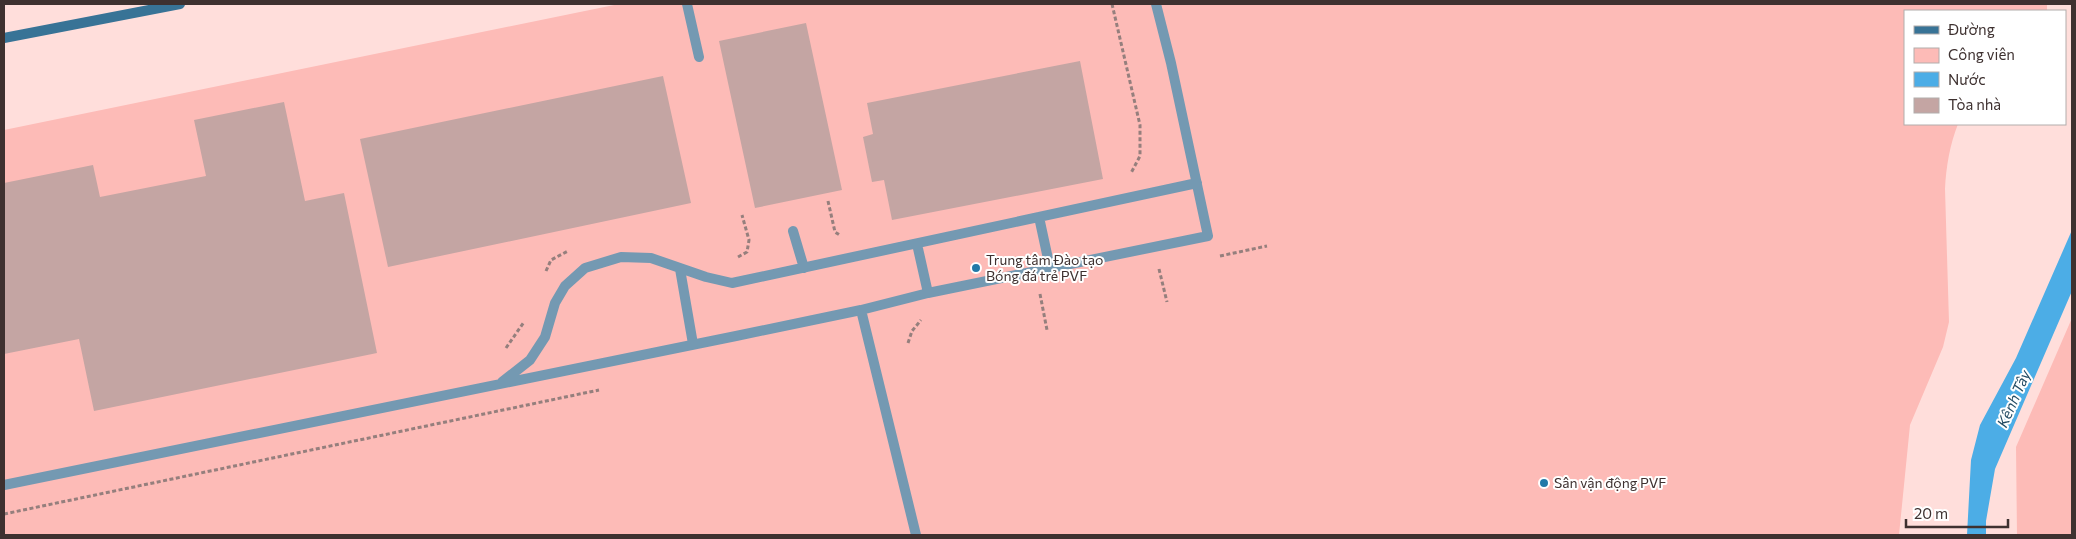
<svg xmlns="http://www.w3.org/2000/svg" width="2076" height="539" viewBox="0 0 2076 539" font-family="Commissioner,sans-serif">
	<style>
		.green { fill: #fdbbb7 }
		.water { fill: #4cade6 }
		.building { fill: #c4a5a3 }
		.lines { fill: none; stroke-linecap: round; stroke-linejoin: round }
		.path { stroke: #957f7d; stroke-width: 3; stroke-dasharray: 4 2.5; stroke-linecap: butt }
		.service { stroke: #7499b2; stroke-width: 10 }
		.secondary { stroke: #387396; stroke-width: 10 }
		.poi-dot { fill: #2279a8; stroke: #fff; stroke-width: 2 }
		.labels { text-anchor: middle; stroke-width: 4; stroke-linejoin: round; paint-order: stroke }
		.poi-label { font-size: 14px; fill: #3e3130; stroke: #fff; text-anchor: start }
		.water-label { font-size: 15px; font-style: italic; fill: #244c64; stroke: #fff }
	</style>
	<rect width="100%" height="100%" fill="#ffdedb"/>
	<!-- green -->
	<path class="green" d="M619 4H2047V11H1905V124H1958C1950 144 1946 167 1945 189L1949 322 1943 347 1910 425 1899 535H4V130Z
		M2072 318V535H2017L2016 447Z"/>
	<!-- water -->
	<path class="water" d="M2072 230V291L1995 469 1986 521V535H1967L1971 460 1980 425 2016 358Z"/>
	<!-- building -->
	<path class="building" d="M806 23 842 190 755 208 719 41Z
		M1080 61 1103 179 892 220 884 180 872 182 863 137 873 134 867 103Z
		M663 76 691 203 388 267 360 139Z
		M284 102 305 201 344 193 377 353 94 411 79 339 4 354V183L93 165 100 197 206 176 194 120Z"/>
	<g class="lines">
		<!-- path -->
		<path class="path" d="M1112 4 1140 125V156L1131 173
			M828 201 835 232 841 236
			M1220 256 1267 246
			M738 257 747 252 749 240 742 215
			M1159 269 1167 302
			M546 271 551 260 568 251
			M1040 294 1047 330
			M908 343 912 331 921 320
			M506 348 524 322
			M4 514 599 390"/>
		<!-- service -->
		<path class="service" d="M687 4 699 57
			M1039 217 1050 268
			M793 231 804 268
			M917 244 928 293
			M680 269 693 344
			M861 310 916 535
			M502 382 530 360 545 337 555 303 565 286 585 268 621 257 651 258 706 277 732 283 1197 183
			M4 485 736 336 861 310 928 293 1208 236 1171 63 1156 4"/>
		<!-- secondary -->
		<path class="secondary" d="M4 38 180 4"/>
	</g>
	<!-- markers -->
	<g class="poi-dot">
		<circle cx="976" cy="268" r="5"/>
		<circle cx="1544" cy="483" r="5"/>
	</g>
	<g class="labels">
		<!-- poi labels -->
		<g class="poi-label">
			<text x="986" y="265">Trung tâm Đào tạo<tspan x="986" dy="16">Bóng đá trẻ PVF</tspan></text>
			<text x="1554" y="488">Sân vận động PVF</text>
		</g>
		<!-- water labels -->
		<g class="water-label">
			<text transform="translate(2014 399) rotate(-66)" y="5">Kênh Tây</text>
		</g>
	</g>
	<!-- border -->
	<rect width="2076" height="539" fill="none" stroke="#3e3130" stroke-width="10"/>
	<!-- legend -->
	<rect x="1904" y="10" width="162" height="115" fill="#ffffff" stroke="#b2adac"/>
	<rect x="1914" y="26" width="25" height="8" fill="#387396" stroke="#b2adac"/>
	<text x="1948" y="35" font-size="15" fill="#3e3130">Đường</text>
	<rect x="1914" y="48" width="25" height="15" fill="#fdbbb7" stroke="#b2adac"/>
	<text x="1948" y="60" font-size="15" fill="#3e3130">Công viên</text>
	<rect x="1914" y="72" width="25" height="15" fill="#4cade6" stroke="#b2adac"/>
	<text x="1948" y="85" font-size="15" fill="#3e3130">Nước</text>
	<rect x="1914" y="98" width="25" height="15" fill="#c4a5a3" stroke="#b2adac"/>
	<text x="1948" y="110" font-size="15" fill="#3e3130">Tòa nhà</text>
	<!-- scale -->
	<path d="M1906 519v8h102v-8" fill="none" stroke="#3e3130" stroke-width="2.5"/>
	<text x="1914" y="519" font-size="15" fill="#3e3130" stroke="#ffffff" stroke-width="4" paint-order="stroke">20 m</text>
</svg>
